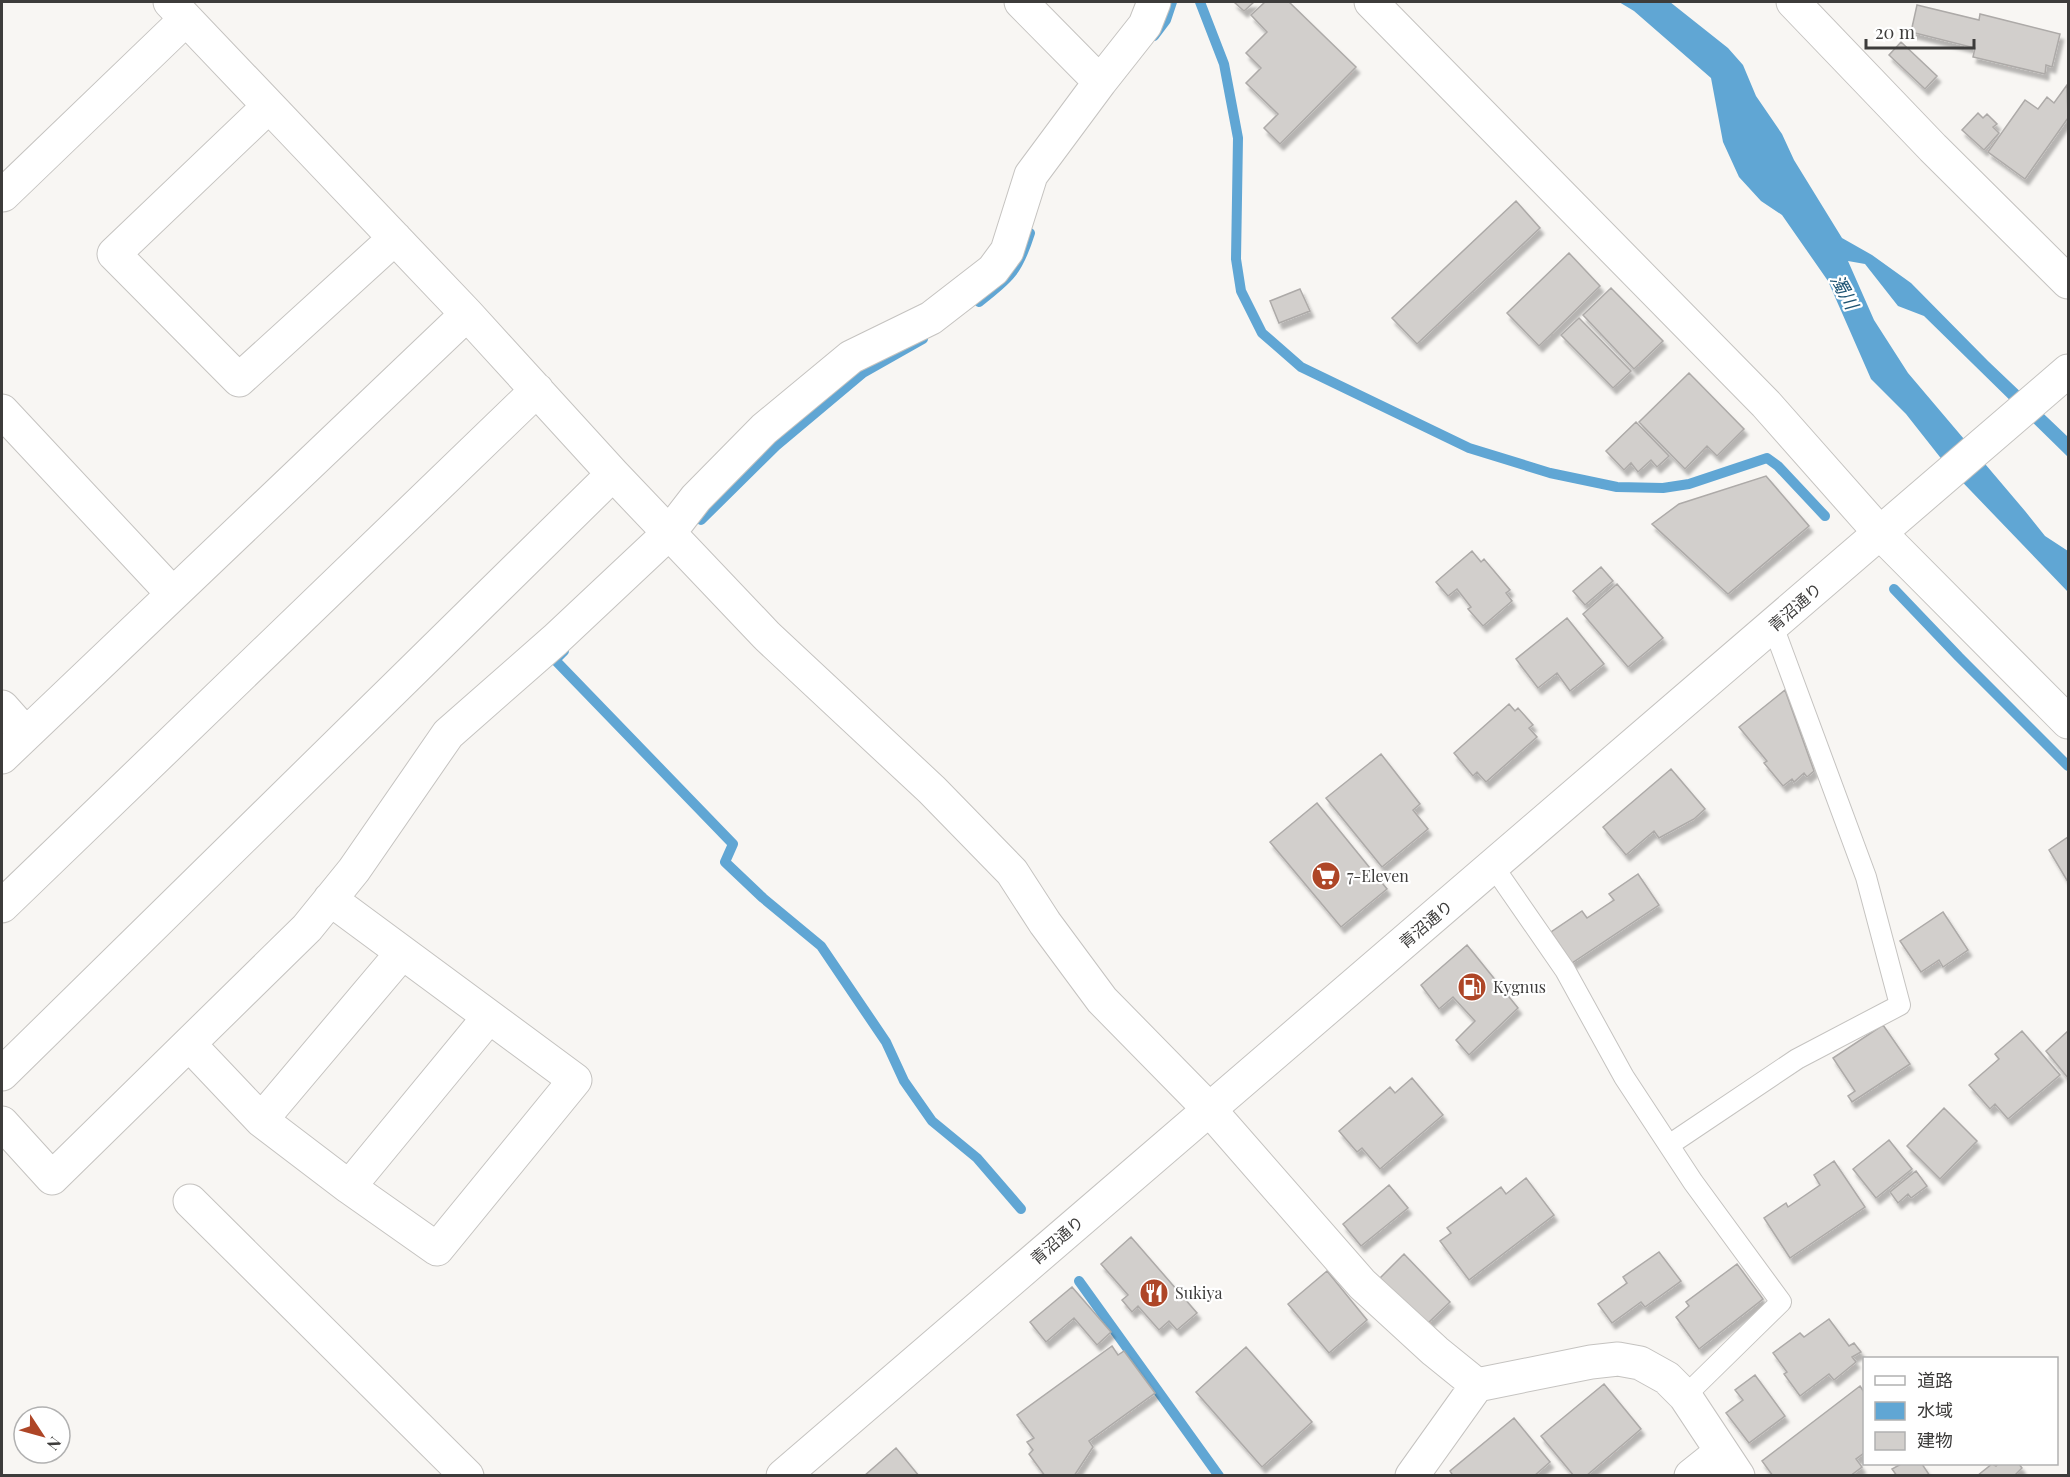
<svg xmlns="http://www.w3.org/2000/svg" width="2070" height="1477" viewBox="0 0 2070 1477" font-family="'Playfair Display','Noto Sans JP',serif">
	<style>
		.water { fill: #60a6d4 }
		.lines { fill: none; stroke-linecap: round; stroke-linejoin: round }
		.stream { stroke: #60a6d4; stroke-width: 10 }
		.building { fill: #d2cfcc; stroke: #adaaa8; stroke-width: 1.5; filter: url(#shadow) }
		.service-casing { stroke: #c5c3c0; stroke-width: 22 }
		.minor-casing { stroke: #c5c3c0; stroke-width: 35 }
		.tertiary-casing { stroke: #c5c3c0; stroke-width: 35 }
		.service { stroke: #fff; stroke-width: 20 }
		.minor { stroke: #fff; stroke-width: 33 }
		.tertiary { stroke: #fff; stroke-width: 33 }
		.labels { text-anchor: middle; stroke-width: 4.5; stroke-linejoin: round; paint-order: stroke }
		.street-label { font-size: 16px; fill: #3d3c3b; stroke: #fff }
		.poi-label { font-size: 16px; fill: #3d3c3b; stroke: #fff; text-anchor: start }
		.water-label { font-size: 18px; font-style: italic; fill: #1e5473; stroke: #fff }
	</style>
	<defs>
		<filter id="shadow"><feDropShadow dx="3.5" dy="6" stdDeviation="1.5" flood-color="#0004"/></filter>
	</defs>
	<rect width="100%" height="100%" fill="#f8f6f3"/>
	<!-- water -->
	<path class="water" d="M1619 2H1670L1728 48 1743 65 1756 96 1782 134 1794 160 1842 238 1872 255 1911 283 1988 361 2068 437V457L1924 316 1898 306 1865 264 1848 261 1874 320 1908 373 2025 511 2045 536 2068 551V592L1947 466 1906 414 1871 379 1828 281 1782 215 1761 201 1739 177 1723 142 1711 78 1634 11Z"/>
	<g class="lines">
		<!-- stream -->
		<path class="stream" d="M1200 2 1224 64 1238 138 1236 259 1241 291 1262 333 1301 367 1469 448 1550 473 1617 487 1663 488 1689 484 1767 458 1778 466 1825 516
			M1154 36 1166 20 1172 2
			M979 302C1010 278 1018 271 1030 233
			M701 520 776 446 863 373 923 339
			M1894 589 1959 657 2068 766
			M564 651 555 660 733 844 725 862 763 898 821 946 886 1042 904 1081 932 1121 977 1158 1021 1209
			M1079 1281 1219 1476"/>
	</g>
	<!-- building -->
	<path class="building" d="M1234 2H1254L1244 11Z
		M1265 2H1289L1356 67 1280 144 1264 128 1278 114 1246 83 1261 68 1246 53 1267 32 1251 15Z
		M1917 5 1979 20 1980 14 2060 34 2052 67 2046 65 2045 74 1973 57 1975 48 1911 32Z
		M1901 42 1937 76 1925 89 1889 55Z
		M2067 85 2068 118 2025 179 1988 152 2025 100 2038 109 2047 97 2054 103Z
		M1978 113 1983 118 1987 114 1997 124 1993 127 1999 133 1984 150 1962 130Z
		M1516 201 1540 228 1417 344 1392 318Z
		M1569 253 1600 286 1539 346 1507 313Z
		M1611 288 1663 341 1634 369 1583 315Z
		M1300 289 1310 311 1279 323 1270 301Z
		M1579 318 1631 371 1613 388 1561 335Z
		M1689 373 1744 429 1717 456 1707 446 1685 469 1639 422Z
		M1636 422 1669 456 1657 467 1651 460 1638 472 1631 463 1624 470 1606 451Z
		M1766 476 1809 526 1728 594 1652 524 1679 504Z
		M1472 551 1481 562 1484 559 1510 590 1506 593 1512 601 1483 626 1468 609 1471 607 1457 589 1448 596 1436 582Z
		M1601 567 1613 581 1585 605 1573 591Z
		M1617 584 1663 638 1628 667 1583 614Z
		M1567 618 1604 664 1570 691 1557 673 1538 688 1516 659Z
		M1785 690 1814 771 1807 777 1804 773 1794 782 1792 779 1783 786 1764 763 1767 761 1739 727Z
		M1509 704 1515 711 1518 708 1533 725 1529 728 1537 737 1486 782 1477 772 1473 776 1454 753Z
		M1381 754 1420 804 1413 810 1428 829 1382 867 1326 798Z
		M1671 769 1705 809 1694 819 1659 838 1654 831 1626 855 1603 827Z
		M1317 803 1387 889 1341 927 1270 842Z
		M2068 837V882L2049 850Z
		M1638 874 1659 905 1572 963 1551 932 1582 911 1587 918 1614 900 1609 894Z
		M1943 912 1968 950 1943 967 1939 960 1921 972 1900 941Z
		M1467 945 1518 1008 1469 1055 1456 1040 1475 1021 1453 997 1439 1009 1421 985Z
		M1883 1025 1910 1064 1852 1102 1848 1096 1855 1091 1833 1058Z
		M2022 1031 2060 1075 2008 1119 1995 1104 1990 1109 1969 1085 1999 1059 1995 1054Z
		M2068 1031V1078L2046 1051Z
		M1412 1078 1443 1115 1380 1169 1362 1148 1357 1152 1339 1131 1390 1087 1395 1093Z
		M1944 1108 1977 1141 1940 1179 1907 1146Z
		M1889 1140 1912 1169 1876 1198 1853 1169Z
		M1834 1161 1865 1207 1790 1258 1764 1218 1786 1203 1788 1207 1820 1185 1814 1175Z
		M1916 1171 1927 1186 1911 1198 1908 1194 1898 1203 1890 1192Z
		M1526 1178 1554 1215 1469 1280 1440 1241 1451 1233 1447 1228 1501 1187 1506 1194Z
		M1389 1185 1408 1208 1361 1246 1343 1224Z
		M1131 1237 1197 1313 1177 1330 1169 1321 1159 1330 1138 1306 1132 1312 1122 1300 1128 1295 1101 1264Z
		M1659 1252 1681 1281 1645 1307 1641 1302 1612 1323 1598 1304 1627 1283 1623 1277Z
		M1404 1254 1450 1302 1426 1325 1380 1278Z
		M1737 1264 1763 1299 1699 1349 1676 1317 1689 1306 1686 1302Z
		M1327 1271 1367 1320 1329 1353 1288 1304Z
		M1072 1287 1111 1332 1097 1345 1074 1318 1046 1342 1030 1322Z
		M1829 1319 1849 1346 1854 1343 1861 1352 1852 1357 1856 1362 1834 1380 1829 1374 1800 1396 1784 1374 1787 1372 1773 1353 1800 1333 1804 1337Z
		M1112 1346 1118 1355 1124 1351 1155 1393 1089 1441 1093 1447 1074 1476H1045L1029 1454 1033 1450 1027 1442 1034 1438 1017 1415Z
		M1246 1347 1312 1422 1262 1467 1196 1392Z
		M1755 1375 1785 1416 1749 1443 1726 1413 1743 1400 1735 1390Z
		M1604 1384 1641 1429 1586 1476H1574L1541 1436Z
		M1860 1386 1864 1392V1453L1856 1459 1862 1467 1850 1476H1773L1762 1461Z
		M1514 1418 1550 1462 1534 1476H1453L1450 1471Z
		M896 1448 919 1476H864Z
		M1901 1464H1922L1930 1476H1897L1892 1469Z
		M1992 1464 1996 1466 1998 1464H2019L2022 1468 2014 1476H1977Z"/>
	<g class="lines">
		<!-- service casing -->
		<g class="service-casing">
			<path id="service" d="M1493 866 1565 970 1624 1077 1693 1182 1781 1302 1685 1396
				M1669 1145 1797 1059 1900 1005 1866 877 1773 626"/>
		</g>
		<!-- minor casing -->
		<g class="minor-casing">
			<path id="minor" d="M170 2 467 314 613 474 767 636 932 790 1012 872 1045 923 1102 1000 1209 1109 1362 1284 1435 1351 1477 1385 1591 1362 1618 1359 1640 1363 1667 1378 1685 1396 1738 1476
				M1021 2 1100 82 1145 25 1154 2
				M1371 2 1766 404 1881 534 2068 722
				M1793 2 1933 148 2068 282
				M269 106 114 254 239 380 395 238
				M3 195 186 19
				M2 411 173 594
				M2 707 26 734
				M2 757 467 314
				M2 906 537 390
				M189 1044 261 1120 349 1187 437 1249 575 1080 330 899
				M2 1074 613 474
				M261 1120 402 953
				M2 1123 52 1178 307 928 354 870 448 734 555 640 669 533 696 498 764 429 851 357 931 318 993 270 1007 251 1031 175 1100 82
				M349 1187 489 1017
				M190 1201 467 1476
				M1412 1476 1477 1385
				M1691 1476 1721 1452"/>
		</g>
		<!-- tertiary casing -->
		<g class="tertiary-casing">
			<path id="tertiary" d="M783 1476 2068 371"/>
		</g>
		<!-- service -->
		<use href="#service" class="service"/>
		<!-- minor -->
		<use href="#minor" class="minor"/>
		<!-- tertiary -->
		<use href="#tertiary" class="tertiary"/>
	</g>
	<!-- icons -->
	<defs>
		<g id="supermarket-disc" transform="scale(1.5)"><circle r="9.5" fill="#ae4627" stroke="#fff"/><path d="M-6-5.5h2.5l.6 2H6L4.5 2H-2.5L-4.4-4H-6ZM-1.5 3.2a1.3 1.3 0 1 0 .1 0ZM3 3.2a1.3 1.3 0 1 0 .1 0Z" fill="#fff"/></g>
		<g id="fuel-disc" transform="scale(1.5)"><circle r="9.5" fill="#ae4627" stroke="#fff"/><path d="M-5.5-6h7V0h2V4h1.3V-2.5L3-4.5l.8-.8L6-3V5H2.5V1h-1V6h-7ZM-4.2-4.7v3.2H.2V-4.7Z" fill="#fff"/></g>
		<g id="restaurant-disc" transform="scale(1.5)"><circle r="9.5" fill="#ae4627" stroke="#fff"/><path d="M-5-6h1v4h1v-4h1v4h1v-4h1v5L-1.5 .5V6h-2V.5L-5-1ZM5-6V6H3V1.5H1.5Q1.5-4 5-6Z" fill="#fff"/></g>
	</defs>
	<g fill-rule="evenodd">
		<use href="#supermarket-disc" x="1326" y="876"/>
		<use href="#fuel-disc" x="1472" y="987"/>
		<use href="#restaurant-disc" x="1154" y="1293"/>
	</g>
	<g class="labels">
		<!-- street labels -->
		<g class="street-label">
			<text transform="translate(1795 607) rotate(-41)" y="6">青沼通り</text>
			<text transform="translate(1426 924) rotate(-40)" y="6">青沼通り</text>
			<text transform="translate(1057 1240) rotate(-41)" y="6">青沼通り</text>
		</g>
		<!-- poi labels -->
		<g class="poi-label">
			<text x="1347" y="882">7-Eleven</text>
			<text x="1493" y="993">Kygnus</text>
			<text x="1175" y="1299">Sukiya</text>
		</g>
		<!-- water labels -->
		<g class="water-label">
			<text transform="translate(1844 292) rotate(61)" y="6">濁川</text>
		</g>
	</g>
	<!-- border -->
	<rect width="2070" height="1477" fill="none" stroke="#3d3c3b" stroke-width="6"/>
	<!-- legend -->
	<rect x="1863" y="1357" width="195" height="108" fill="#ffffff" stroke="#b1b1b1" stroke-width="1.5"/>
	<rect x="1875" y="1376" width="30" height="9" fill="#ffffff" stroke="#b1b1b1" stroke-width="1.5"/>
	<text x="1917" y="1387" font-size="18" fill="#3d3c3b">道路</text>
	<rect x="1875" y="1402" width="30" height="18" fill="#60a6d4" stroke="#b1b1b1" stroke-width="1.5"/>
	<text x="1917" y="1417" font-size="18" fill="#3d3c3b">水域</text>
	<rect x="1875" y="1432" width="30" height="18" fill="#d2cfcc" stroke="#b1b1b1" stroke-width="1.5"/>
	<text x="1917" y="1447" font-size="18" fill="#3d3c3b">建物</text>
	<!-- north arrow -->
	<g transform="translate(42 1435) rotate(126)"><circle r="28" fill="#ffffff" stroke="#b1b1b1" stroke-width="1.5"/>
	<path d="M0-4.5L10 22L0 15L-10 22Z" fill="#ae4627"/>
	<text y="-9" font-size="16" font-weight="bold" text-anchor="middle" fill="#3d3c3b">N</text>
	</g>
	<!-- scale -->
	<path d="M1866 39v9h108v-9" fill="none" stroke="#3d3c3b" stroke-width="3"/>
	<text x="1875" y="39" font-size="18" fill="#3d3c3b" stroke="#ffffff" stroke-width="4.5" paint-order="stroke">20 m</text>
</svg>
